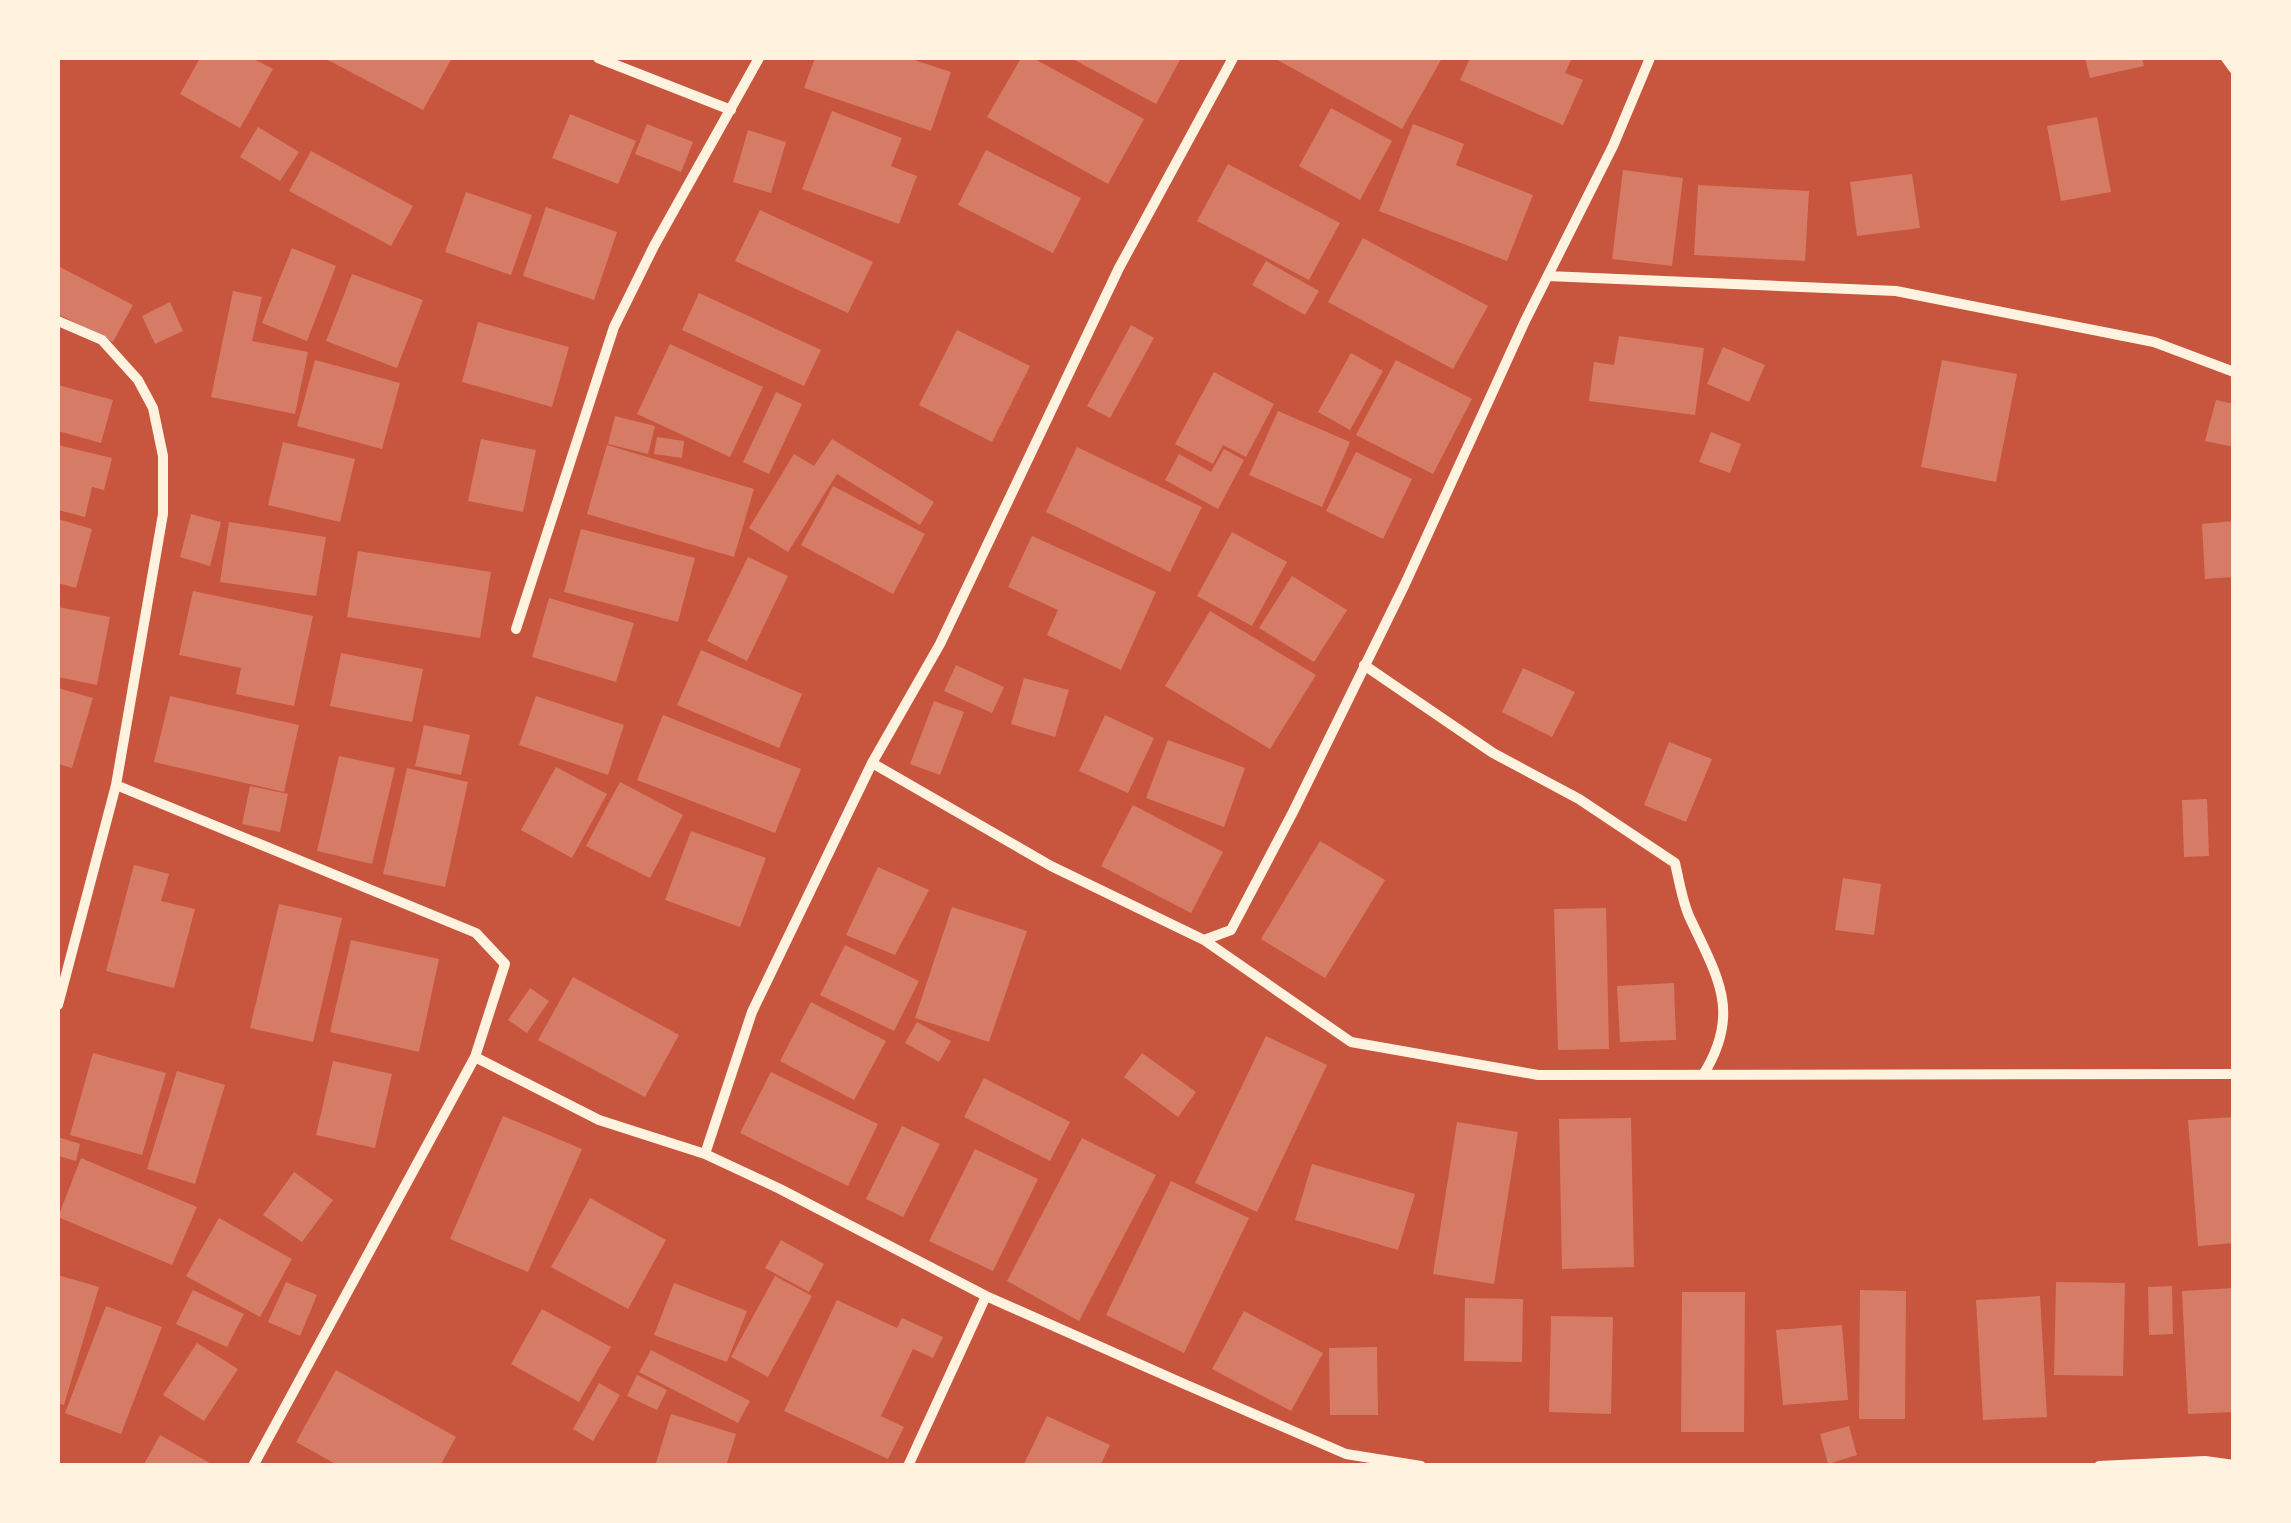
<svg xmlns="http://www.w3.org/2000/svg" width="2291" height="1523" viewBox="0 0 2291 1523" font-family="'Titillium Web',sans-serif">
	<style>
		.building { fill: #d67c66 }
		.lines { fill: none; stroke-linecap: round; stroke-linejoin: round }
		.minor { stroke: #fff3e0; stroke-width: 10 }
	</style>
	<rect width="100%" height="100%" fill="#c8553d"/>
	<!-- building -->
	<path class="building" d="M200 58H252L273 69 240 128 180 94Z
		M324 58H452L423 110Z
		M815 58H908L951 72 931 131 804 88Z
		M1021 58H1033L1144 119 1108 184 987 117Z
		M1071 58H1181L1156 104Z
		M1274 58H1442L1402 129Z
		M1470 58H1572L1565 73 1583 80 1563 125 1460 80Z
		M2085 58H2142L2144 66 2090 78Z
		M1331 108 1392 141 1360 200 1299 166Z
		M832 111 902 138 891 166 917 176 899 224 802 189Z
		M570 114 636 141 618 184 552 158Z
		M2097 117 2111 192 2061 201 2047 126Z
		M647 124 693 142 681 172 635 154Z
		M1413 124 1464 144 1456 165 1533 195 1507 261 1379 211Z
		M258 127 299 152 280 181 240 157Z
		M748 130 786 142 771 193 733 182Z
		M986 150 1081 198 1053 253 958 205Z
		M311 151 413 206 391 246 289 191Z
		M1228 164 1340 223 1309 280 1197 221Z
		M1623 170 1683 178 1672 266 1612 259Z
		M1912 174 1920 228 1857 236 1850 182Z
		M1698 185 1809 191 1805 261 1694 255Z
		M466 192 532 215 511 275 445 252Z
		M546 207 617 232 594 300 523 276Z
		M760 210 873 262 848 313 735 261Z
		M1363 238 1488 306 1453 369 1328 302Z
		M292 248 336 266 307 341 262 323Z
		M1266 261 1319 291 1305 315 1252 285Z
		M60 267 133 305 113 342 58 314Z
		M352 274 423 300 397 368 326 341Z
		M233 291 262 297 252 341 308 352 295 414 211 397Z
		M699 293 821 350 804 386 682 330Z
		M170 302 183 331 155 344 142 316Z
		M478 322 569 347 552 407 462 382Z
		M1131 325 1154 338 1110 418 1087 406Z
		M957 330 1030 366 992 442 919 405Z
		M1619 336 1704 348 1695 415 1589 401 1594 362 1614 365Z
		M670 344 763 387 730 457 637 414Z
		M1723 347 1765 365 1749 402 1707 384Z
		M1351 353 1383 371 1350 430 1318 412Z
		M315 360 400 383 382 449 297 426Z
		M1396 360 1472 399 1433 474 1356 435Z
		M1942 360 2017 374 1996 482 1921 467Z
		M1214 372 1274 404 1246 457 1223 445 1213 464 1175 444Z
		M58 385 113 400 101 443 58 431Z
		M776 392 802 404 769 474 743 462Z
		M2216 400 2234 404V447L2205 441Z
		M1278 411 1350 442 1322 507 1249 475Z
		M615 416 655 426 648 454 608 444Z
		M1711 432 1741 444 1730 473 1699 462Z
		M657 437 684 441 682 458 654 454Z
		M481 439 536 450 523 512 468 501Z
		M832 439 934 502 920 525 837 474 788 552 749 528 794 454 814 466Z
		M283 442 355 459 340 522 268 505Z
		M58 445 112 458 104 490 92 487 85 517 58 510Z
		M607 445 754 489 734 557 587 514Z
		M1077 447 1202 507 1170 572 1046 512Z
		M1224 449 1244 460 1218 509 1165 480 1179 454 1211 472Z
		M1356 452 1412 479 1383 539 1326 511Z
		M833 486 925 534 893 594 801 545Z
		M191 514 221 522 210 566 180 557Z
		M58 519 92 529 76 588 58 583Z
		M2234 521V577L2205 579 2202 524Z
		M229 522 326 537 316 596 220 582Z
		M581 529 695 558 678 622 564 592Z
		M1232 532 1287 562 1252 626 1197 596Z
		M1032 536 1156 592 1121 670 1047 635 1058 610 1008 587Z
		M358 551 491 572 480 638 347 617Z
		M748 557 788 576 747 661 707 641Z
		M1292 576 1347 610 1314 662 1259 628Z
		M193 591 313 616 294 706 236 694 241 668 179 655Z
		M549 598 634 623 616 682 532 657Z
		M58 607 110 617 97 685 58 677Z
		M1210 611 1316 675 1270 749 1165 686Z
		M701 650 802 694 779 748 677 705Z
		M341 653 423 669 412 722 330 706Z
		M956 665 1004 687 992 713 944 691Z
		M1523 668 1575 692 1552 737 1502 712Z
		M1024 678 1069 690 1055 737 1011 724Z
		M58 688 93 698 72 768 58 764Z
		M170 696 299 725 284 792 154 762Z
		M536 696 624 725 608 775 519 745Z
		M934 701 964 712 940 775 910 764Z
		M663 715 801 769 775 833 637 780Z
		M1105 715 1154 738 1128 793 1079 771Z
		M424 725 470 735 461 775 415 766Z
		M1168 740 1245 768 1224 827 1146 798Z
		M1669 742 1712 759 1686 822 1644 805Z
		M339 756 395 768 372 864 317 851Z
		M556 767 607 794 572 858 521 830Z
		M407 768 468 782 445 887 383 874Z
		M620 782 683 815 650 878 586 846Z
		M250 786 288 794 280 832 242 824Z
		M2207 799 2209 856 2184 857 2182 800Z
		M1133 805 1223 852 1191 913 1101 866Z
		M691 831 766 858 740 927 665 900Z
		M1320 841 1385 880 1325 978 1261 939Z
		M134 865 169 874 161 901 195 909 174 988 106 971Z
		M878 867 929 890 895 955 846 935Z
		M1843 878 1881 884 1874 935 1835 930Z
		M279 904 342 918 313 1042 250 1028Z
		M952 907 1027 931 989 1042 915 1018Z
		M1606 908 1609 1049 1558 1050 1554 909Z
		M351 940 439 959 419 1052 330 1032Z
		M845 945 919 981 894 1031 820 995Z
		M573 977 679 1035 645 1097 538 1040Z
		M1674 983 1676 1040 1620 1042 1617 986Z
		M530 988 549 1001 527 1033 508 1020Z
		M811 1002 886 1041 854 1100 780 1061Z
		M917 1022 951 1041 939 1062 905 1043Z
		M1266 1036 1327 1065 1257 1212 1195 1183Z
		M93 1053 166 1073 142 1155 70 1135Z
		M1142 1053 1196 1092 1178 1117 1124 1077Z
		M333 1061 392 1074 375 1148 316 1135Z
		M177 1071 225 1085 195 1184 147 1169Z
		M771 1072 878 1124 848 1186 740 1133Z
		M984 1078 1070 1122 1050 1161 964 1117Z
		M503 1116 582 1149 528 1272 450 1239Z
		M2234 1117V1243L2198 1246 2188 1120Z
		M1631 1118 1634 1267 1562 1269 1559 1119Z
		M1457 1122 1518 1132 1494 1284 1433 1274Z
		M902 1126 940 1144 903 1217 866 1199Z
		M58 1137 80 1144 76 1161 58 1156Z
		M1082 1138 1156 1175 1079 1321 1007 1281Z
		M975 1149 1038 1179 993 1271 929 1241Z
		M81 1158 197 1207 172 1265 58 1217Z
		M1312 1164 1415 1194 1398 1250 1295 1220Z
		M294 1172 333 1200 302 1242 263 1215Z
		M1171 1181 1249 1218 1184 1353 1106 1315Z
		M590 1198 666 1240 628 1309 551 1267Z
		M219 1218 292 1259 260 1317 186 1276Z
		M781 1240 824 1264 809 1292 765 1268Z
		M58 1275 99 1287 64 1405 58 1403Z
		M775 1276 812 1296 768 1377 731 1357Z
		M286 1282 317 1295 300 1336 268 1322Z
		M2056 1282 2125 1283 2123 1376 2054 1375Z
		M674 1283 747 1311 727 1362 654 1335Z
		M2172 1286 2173 1334 2149 1335 2148 1287Z
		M2234 1288V1412L2188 1414 2182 1291Z
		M193 1290 244 1314 227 1347 176 1324Z
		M1860 1290 1906 1291 1905 1419H1859Z
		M1682 1292H1745L1744 1432H1681Z
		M2040 1296 2047 1417 1983 1420 1976 1300Z
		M1465 1298 1523 1299 1522 1362 1464 1361Z
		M837 1300 897 1328 902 1318 943 1337 933 1358 913 1349 881 1416 904 1427 888 1459 784 1411Z
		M106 1306 162 1327 121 1434 65 1413Z
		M542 1309 611 1347 579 1402 511 1364Z
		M1244 1311 1323 1353 1291 1411 1212 1369Z
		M1551 1316 1613 1317 1611 1414 1549 1412Z
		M1842 1325 1848 1400 1783 1405 1776 1330Z
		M197 1343 238 1369 204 1421 163 1395Z
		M1377 1347 1378 1415H1330L1329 1348Z
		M651 1350 750 1401 738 1423 639 1372Z
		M336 1370 456 1437 440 1466H339L296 1442Z
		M637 1375 667 1390 657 1410 627 1396Z
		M599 1383 620 1395 593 1441 573 1429Z
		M671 1414 736 1434 726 1466H655Z
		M1047 1416 1110 1445 1100 1466H1023Z
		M1849 1426 1857 1455 1828 1464 1820 1434Z
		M160 1435 215 1466H143Z"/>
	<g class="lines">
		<!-- minor -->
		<path class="minor" d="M598 58 731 110
			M2226 58 2234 69
			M1548 276 1896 291 2154 342 2234 372
			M58 321 102 340 138 380 153 408 163 456V514L116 785 58 1005
			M516 629 614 327 654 246 759 58
			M1364 665 1493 753 1579 799 1675 863C1679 880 1682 900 1689 916 1716 975 1743 1011 1703 1075
			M872 763 1051 866 1204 940 1231 930 1293 812 1405 584 1525 321 1613 146 1650 58
			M116 785 476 933 505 964 475 1057 599 1120 705 1154 780 1189 986 1296 1182 1383 1346 1454 1421 1466
			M1204 940 1351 1042 1538 1075 2234 1074
			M705 1154 752 1012 872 763 940 644 1119 268 1233 58
			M253 1466 475 1057
			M908 1466 986 1296
			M2099 1466 2205 1461 2234 1465"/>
	</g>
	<!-- border -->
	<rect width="2291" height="1523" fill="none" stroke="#fff3e0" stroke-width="120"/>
</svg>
